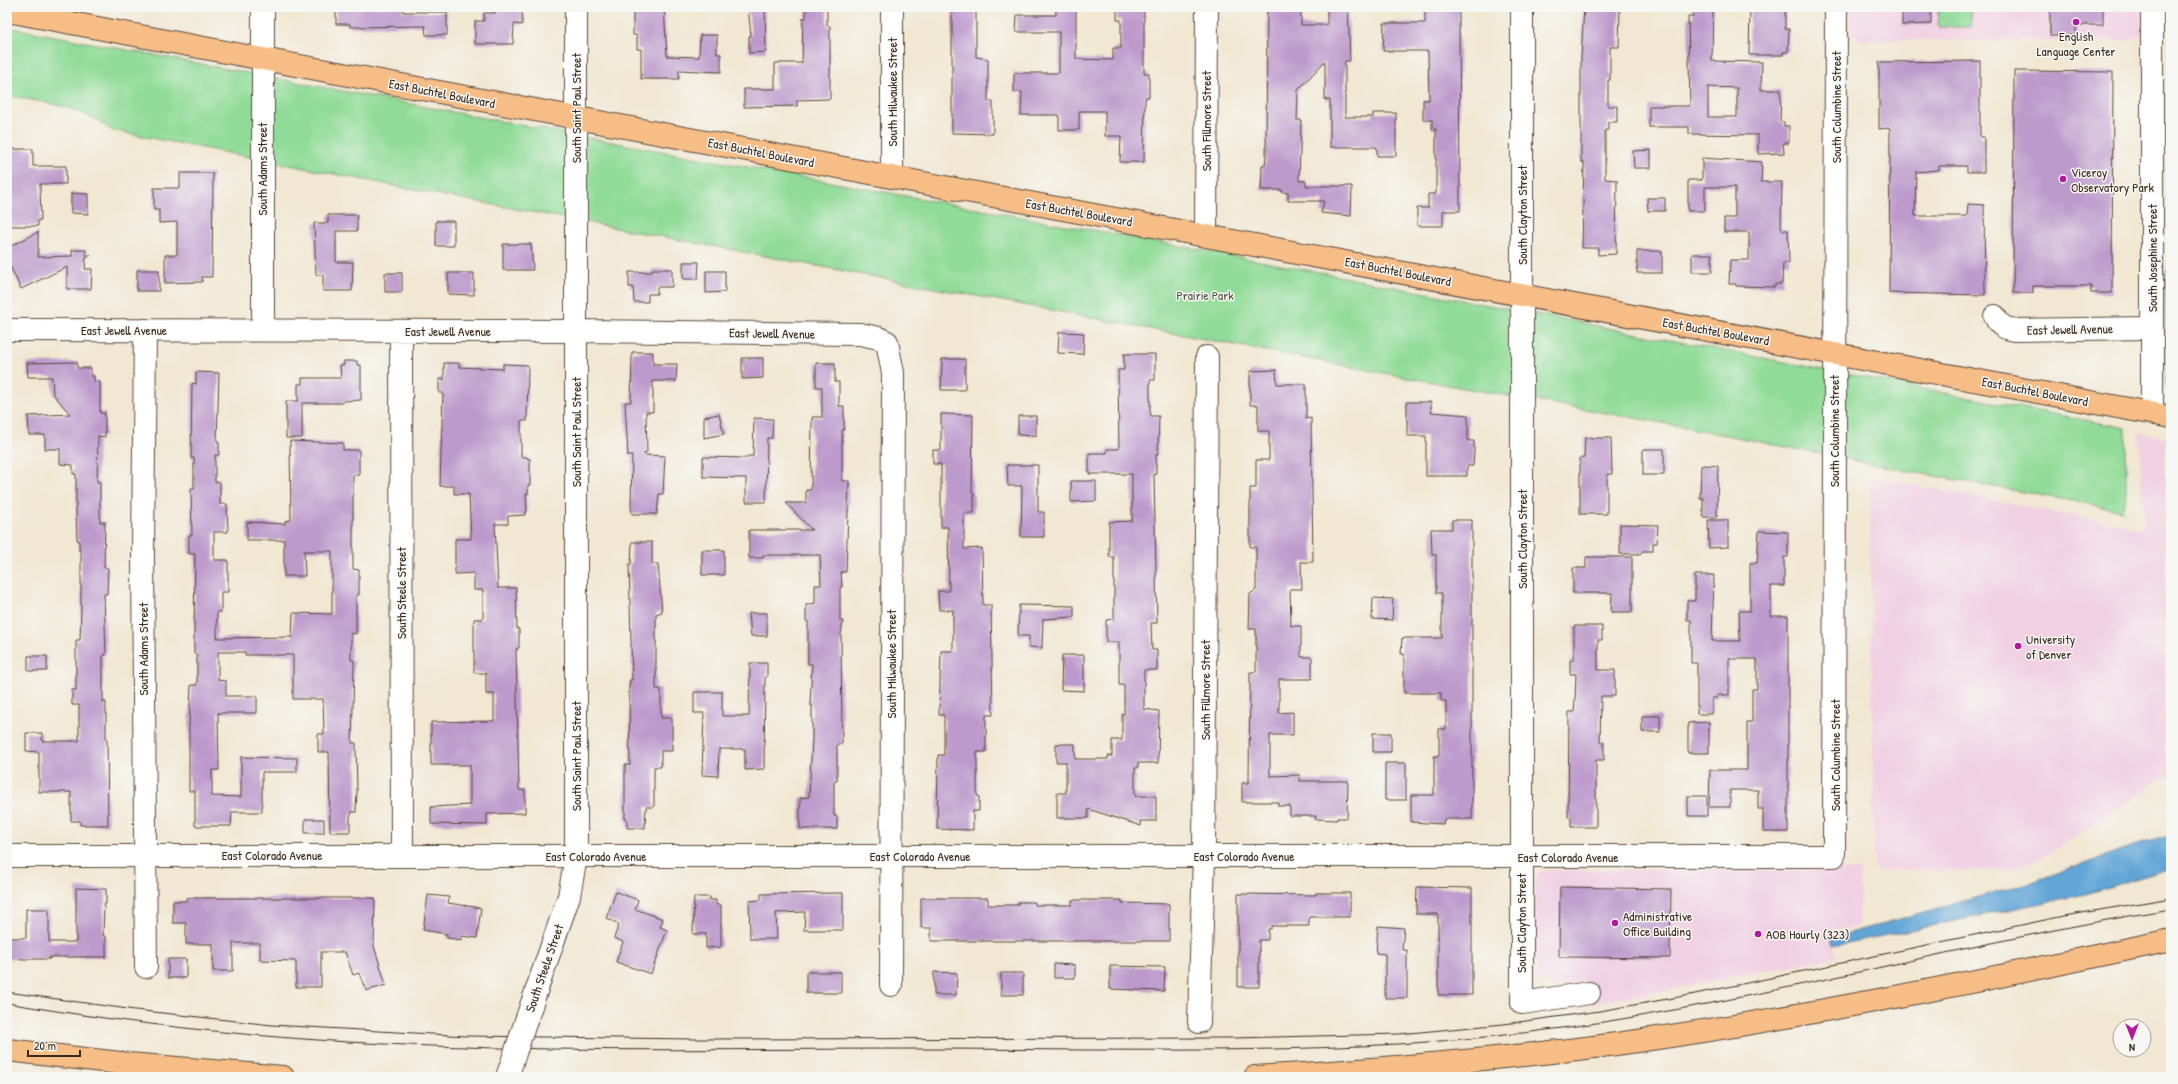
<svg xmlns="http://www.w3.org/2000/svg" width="2178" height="1084" viewBox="0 0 2178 1084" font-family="'Patrick Hand',sans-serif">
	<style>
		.built { fill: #f1d0e3 }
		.industrial { fill: #cebed1 }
		.green { fill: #8fdb97; stroke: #65825a }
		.water { fill: #62a6d7; stroke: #4e687a }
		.building { fill: #bd9acc; fill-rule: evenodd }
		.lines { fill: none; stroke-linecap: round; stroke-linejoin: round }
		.minor-casing { stroke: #564639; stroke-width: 24 }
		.major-casing { stroke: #564639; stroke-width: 24 }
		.highway-casing { stroke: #564639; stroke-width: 24 }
		.minor { stroke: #fff; stroke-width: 22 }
		.major { stroke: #f6be86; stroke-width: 22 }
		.highway { stroke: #f6be86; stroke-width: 22 }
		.tram { stroke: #3b2a1e; stroke-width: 1 }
		.minor-bridge-casing { stroke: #564639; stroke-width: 24; stroke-linecap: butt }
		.minor-bridge { stroke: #fff; stroke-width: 22 }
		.poi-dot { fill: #b5179e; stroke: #f6f6f2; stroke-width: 1.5 }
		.labels { text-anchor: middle; stroke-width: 3; stroke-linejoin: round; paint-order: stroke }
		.poi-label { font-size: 13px; fill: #3b2a1e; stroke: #f6f6f2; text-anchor: start }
		.street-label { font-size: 13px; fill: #3b2a1e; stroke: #f6f6f2 }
		.park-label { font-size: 13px; fill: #50563c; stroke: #f6f6f2 }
	</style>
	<rect width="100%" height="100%" fill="#f6f6f2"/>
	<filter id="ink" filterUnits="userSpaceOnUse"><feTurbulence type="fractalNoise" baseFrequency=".025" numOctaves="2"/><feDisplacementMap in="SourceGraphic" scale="8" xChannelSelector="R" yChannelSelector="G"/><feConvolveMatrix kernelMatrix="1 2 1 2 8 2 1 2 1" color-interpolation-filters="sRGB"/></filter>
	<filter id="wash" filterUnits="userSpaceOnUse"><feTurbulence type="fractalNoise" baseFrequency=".012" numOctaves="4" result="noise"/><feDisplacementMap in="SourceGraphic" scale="16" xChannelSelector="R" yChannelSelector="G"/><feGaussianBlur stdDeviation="0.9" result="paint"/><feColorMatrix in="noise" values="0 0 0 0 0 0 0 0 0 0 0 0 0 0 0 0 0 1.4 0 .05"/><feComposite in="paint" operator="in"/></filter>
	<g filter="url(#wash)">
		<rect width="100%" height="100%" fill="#f1e7d2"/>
		<!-- built -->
		<path class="built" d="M1850 7H2141L2142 36 2128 40H1861L1850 32Z
			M2139 432 2169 439 2165 448V753L2171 757V778H2162L2151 784 2140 794 2046 855 2024 865 2006 870 1981 871 1874 870 1870 477 2144 529Z
			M1544 870H1860L1859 925 1831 933 1836 957 1592 1004 1589 982 1553 987 1542 983 1537 977 1535 962V878L1538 872Z"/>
		<!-- industrial -->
		<path class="industrial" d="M2163 270H2171V396L2165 389 2163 379Z"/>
		<!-- green -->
		<path class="green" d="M1938 7H1971V27H1938Z
			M7 27 573 135 1234 256 2126 428V492L2122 510 1907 471 1680 426 1458 387 431 193 111 130C83 106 43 103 7 95Z"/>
		<!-- water -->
		<path class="water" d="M2171 835V868L2086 894 1833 946 1831 938 2032 882 2127 848Z"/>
		<g id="blocks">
			<!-- building -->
			<path class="building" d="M336 7H403V12H447V35H426L425 26 350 27V24H336Z
				M495 7H522V25L514 24 513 44H475V21H484V13H495Z
				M633 7H664L667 56 699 57 700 35H717V54H721V72L679 70V79H641V49H637V40L636 35H633Z
				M748 7H765L766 52 749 53V36H751Z
				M806 7H827V26H830V99L797 100V106L744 107V89H775V63H802L803 18H806Z
				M952 7H976V57L988 59V101H993V134L952 133Z
				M1117 7H1144V73H1149V97H1146L1145 101 1144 162H1120L1121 136H1105V111H1079V130H1059V115H1021L1022 92H1014V73H1059V32H1016L1017 15H1056V8H1076V59L1113 60V48H1121V20H1117Z
				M1267 7H1301V25H1327V7H1348L1350 61H1345V117H1373V113H1396V156H1377V147H1330V100H1325V61L1298 90 1297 120H1301L1299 181H1306V186H1352L1351 216 1321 213 1324 201H1288V193L1282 192V190H1261L1262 165H1265L1266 156Z
				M1425 7H1459L1460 211H1443V226H1417V208H1428V194H1436V129H1432V120H1423V100H1429L1428 51H1383L1384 23H1425Z
				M1584 7H1620L1619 47H1610V80H1608V106H1617V122H1608V130H1605V179L1617 180 1616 254 1598 255V248H1582L1584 162H1581V58Z
				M1693 7H1713L1712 61 1762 62 1761 90H1781L1780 122H1784V126H1789V143H1783L1784 153 1758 154V135L1689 134V127H1649V106H1690L1688 17H1693ZM1708 87 1737 88V117H1708Z
				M1750 7H1785V29H1789L1788 52H1783V55H1749Z
				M1902 7H1931V24L1902 25Z
				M2050 7H2103V25H2076V35H2050Z
				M1980 61V137H1984V172H1967V166H1939V170L1916 172 1915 216H1967L1968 204 1984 205 1985 295 1889 293 1890 128 1879 129V62Z
				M2014 71 2113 72 2112 293H2091V286H2033V293H2013Z
				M7 149H33V166H66V184H40L41 220H38V226H7Z
				M1651 150V168H1634L1633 151Z
				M1702 158 1762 162 1761 182H1782L1781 227 1783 230H1788L1789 263H1783L1782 284H1775V287L1736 286V284H1729L1730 260H1749V232H1724V218H1735V187H1705V211H1688V180H1702Z
				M180 173H213L212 277H202V282L165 283V255H177V222L159 223V210H154V188H180Z
				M71 193 88 194V214L71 213Z
				M1647 198H1665V211H1648Z
				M328 215H357V231H336V262H353L352 291H323V275H316L314 223H328Z
				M436 221H454V246H436Z
				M38 232V257L72 256V250H86V255H91L86 258 85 269H92L91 289H67V267L21 289 7 260V248Z
				M503 244H531L533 270H503Z
				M1637 251H1662V273H1637Z
				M1692 254H1712V272H1692Z
				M683 262H699L698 279H683Z
				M652 269H672V287H657V294H648V302H634L633 287H629V272H652Z
				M137 270H159V291H137Z
				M706 271H725V292L706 293Z
				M385 273H402V292H385Z
				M448 273H474V295L448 294Z
				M1059 332 1084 333 1083 354 1058 353Z
				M632 352H653V364H677L676 381H653V412H646L647 452 644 453V455L665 456 663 494H659L657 514H632L631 507 632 456H628L625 402H631Z
				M1124 354H1155V380H1150V411L1151 416H1159L1158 454H1156V474H1154L1157 623H1151L1152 650H1157V670H1144V709L1159 711 1158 763H1138V768H1135V796H1156V821H1140L1141 826 1088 809V818H1057V793H1066V762H1056V744H1075V759H1108V756H1112V740H1122V714H1124V685H1119V642H1106V620L1114 619V557H1109V522L1132 521V474H1089V453H1107V449H1119L1118 370H1124Z
				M742 358H763V378L742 379Z
				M942 359H965V390H941Z
				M344 361H357V365H361V400L343 401V403H302V438H286V401H298V384H302V378H341L340 365H344Z
				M77 362V368H91V376H94V381L100 382V413H105V437L98 436 97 482H100V522H105L104 568H108L107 594H104L106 655H103V702H106V739H107L108 825H80V821H71V792H39V752L26 751V733H42V741H79V705H72V690H76V640H80L81 607V551H79V540H77L76 513V474H73V465L60 464V449H45V435H29L28 416 70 414 53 394 52 377H28L27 363Z
				M444 363H459V367L503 369V364L528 365 527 421H521V457H527L528 459H530V485H528V494H526L527 512H525V515L508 516V524H495L498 588H516L517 629H519V648H517L516 651 519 790H525V813L487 814V825L431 824V807L470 805V765H431V722L494 721V694H486V673H474V619H483V590H474V573L455 574V539H471L469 494H454V486H440L443 393H439V379H444Z
				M816 363H835V382H839V406H844V430H842V481H849L846 572H841L842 587H840V621H843L841 634 842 744H837V781H834V816H837V829H800V798L809 797 812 741V705H810L812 664H808V621H806V605L815 603V585H821L820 555H763V558H749V530H812L786 503H806V490H811L812 417H822V387H816Z
				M1276 370 1277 384H1306V419L1311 418 1313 562H1301L1302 589H1290L1291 626H1301V657H1312V679H1279V713L1293 712V735H1270V776L1300 775V781H1348L1347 818H1337V820L1315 819 1316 816H1290V806H1278V802H1242V783H1249L1250 672H1256V629H1249L1250 594 1256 590V547H1250V488H1256V460H1269V431H1258V405H1250V371Z
				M196 372 219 373 217 442H219V455H215V482H220V504H227L228 532H214V560H228V592H221V612H217V638L292 637 293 613 332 614V551H304L305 576H284V540H247V522L285 524V521L291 520 290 441 343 443V450H359V475H353V569L359 570V595H356V634L351 633V660H354V668L352 743H356L357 791 356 812H352L350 817V832H330L329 752H318V734H324L323 699H293V655H245V652H218V680L226 681V696H257V713H218L219 770H212V796L241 797V757L297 758V772H262V812H232L231 826H195V791H189V727L191 685H197V654H194V639L195 554H189V535H192L191 488H194V458H191L192 383 196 384Z
				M1407 402H1431V412L1468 415V441H1474V451L1473 466H1467V476H1426V436H1407Z
				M719 414 724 434 704 438V417Z
				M941 414 973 415 972 493H974V513H964V549L982 548 983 605H991L993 715H986V752H977V796H979V811H973V830L937 829 938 755H944V715H939L941 651H953V610H939L938 591H949L948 527H941V464H933V450H941Z
				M1018 416H1036V436L1018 435Z
				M754 418 773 419 772 438H767L766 502H746V478L703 477V457L748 458V456H753Z
				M1585 438H1611L1612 474H1607V514H1580V458L1584 457Z
				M1643 449H1664V475H1643Z
				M1007 465H1038V512H1044V537H1021L1022 486H1008Z
				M1705 465 1718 466 1717 517H1703V498H1700L1701 466Z
				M1071 481H1096V501L1071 502Z
				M1452 520H1472V819H1444L1443 824 1411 822V795H1434V756H1439V729H1446V701H1441V693H1404V654H1401L1402 638H1442V593H1436V554H1432L1431 529H1452Z
				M1708 520H1728V547L1709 548Z
				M1620 524 1658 525 1657 543H1653V551H1642V553L1638 554H1620Z
				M1759 531 1788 532V557H1784V586H1771V616H1788V832H1763V809H1758V790H1730V807H1709L1710 770H1747V722H1752V689H1757V659H1729V695H1717V698H1712V714H1697V663H1691V620H1687V601H1695V575H1714L1712 641H1740L1739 611H1750V563H1757Z
				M632 542H652V564H658L662 612 656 614V689H661V718H672V751H661V767H654V807H646L645 828H627V819H625V765H630L629 688 630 680H632L629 564H631Z
				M702 550H724V575H702Z
				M1586 557H1632V612H1611L1612 593H1573V568H1586Z
				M1373 598 1393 599 1392 620 1372 619Z
				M1019 605 1074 606V617L1043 619 1042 648 1029 647V636H1018Z
				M749 613H767V636H751Z
				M1574 626H1602V640H1598V670H1615V696H1601L1600 742H1604V760H1596V827H1571V817H1568L1569 712H1574L1575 700 1576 674H1570V660H1574Z
				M1062 655H1084V691L1061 690Z
				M28 656H47V671H28Z
				M750 663H767V677H765L764 769 745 770V749H719L718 776 702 775 704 713H694V692H722V716H749Z
				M1642 716H1660V732H1642Z
				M1709 722V753H1688V723Z
				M1373 733H1391V752H1373Z
				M1385 763H1406V800H1385Z
				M1688 796H1707V816H1688Z
				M305 819H324V833H305Z
				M1417 887 1472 888V995H1438V914H1416Z
				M1560 887 1671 889 1670 958 1559 957Z
				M76 888 106 889V904H104L103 936H106V957H50V959H23L7 958V938H26V909H49V942H76Z
				M616 892 638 900 635 909 663 919 660 927 667 930 651 974 616 962 623 942 614 938 619 924 606 918Z
				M843 893V930H804L805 912 776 913 777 939H750L749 901 761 900V894Z
				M1316 893H1350V917H1309V926H1271V929H1268V940H1259V987H1238V894L1316 895Z
				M428 895 449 897 448 903 481 908 477 938 462 936V940L447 938V934L423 930Z
				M694 897H710V900H716V905H721V947L706 948V934H693Z
				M186 898H375L374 946 386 985 366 991 359 973 353 975 345 952H321V987H296V961L260 960V943H233V971H213V944H186V923H173V901H186Z
				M921 898H988V905H1018V902H1035V905H1072V900H1122V903L1169 904V941H931V928H921Z
				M1378 926 1404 928 1402 950H1407V998H1385V954L1376 953Z
				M168 959H186V978H168Z
				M1054 964 1075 965V978H1054Z
				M1110 966 1165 967 1164 991 1110 989Z
				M806 972H841V993H806Z
				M934 972 957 973 956 995H934Z
				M1001 973H1023V995H1001Z"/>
		</g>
	</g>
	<g filter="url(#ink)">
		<use href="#blocks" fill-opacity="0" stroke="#564639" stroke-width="1"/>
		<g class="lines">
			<!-- minor casing -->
			<g class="minor-casing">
				<path id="minor" d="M263 7V330
					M1522 7V1003L1589 993
					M892 177V7
					M1206 235 1207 7
					M1995 316C1999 326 2004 328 2014 330L2151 328
					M7 330 576 331 860 334 879 338 887 342 893 373 891 985
					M145 330 143 557 146 967
					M401 331 402 856
					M2152 413V7
					M7 856H1834L1836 7
					M531 1006 569 896 576 857V7
					M1199 1022 1204 856 1207 357"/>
			</g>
			<!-- major casing -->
			<g class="major-casing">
				<path id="major" d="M7 11 2171 417"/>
			</g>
			<!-- highway casing -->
			<g class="highway-casing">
				<path id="highway" d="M7 1050 129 1064 283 1077
					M1255 1077C1369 1070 1481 1061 1594 1047 1788 1021 1980 981 2171 940"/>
			</g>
			<!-- minor -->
			<use href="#minor" class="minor"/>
			<!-- major -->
			<use href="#major" class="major"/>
			<!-- highway -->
			<use href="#highway" class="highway"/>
			<!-- tram -->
			<path class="tram" d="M7 992 135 1010 272 1025 467 1036 693 1039 1234 1038 1399 1034 1504 1024 1600 1011 1690 995 2064 916 2171 898
				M7 1003C147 1027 290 1041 432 1046 592 1052 753 1049 913 1049 1132 1049 1352 1058 1569 1027 1772 999 1969 941 2171 909"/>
			<!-- minor-bridge casing -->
			<g class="minor-bridge-casing">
				<path id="minor-bridge" d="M507 1077 531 1006"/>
			</g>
			<!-- minor-bridge -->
			<use href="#minor-bridge" class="minor-bridge"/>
		</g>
	</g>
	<!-- markers -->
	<g class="poi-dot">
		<circle cx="2076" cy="22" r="4"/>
		<circle cx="2063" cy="179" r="4"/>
		<circle cx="2018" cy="646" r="4"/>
		<circle cx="1615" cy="923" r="4"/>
		<circle cx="1758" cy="934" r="4"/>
	</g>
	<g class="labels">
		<!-- poi labels -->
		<g class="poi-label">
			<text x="2076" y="41" text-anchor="middle">English<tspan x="2076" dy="15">Language Center</tspan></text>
			<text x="2071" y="177">Viceroy<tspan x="2071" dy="15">Observatory Park</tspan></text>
			<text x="2026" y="644">University<tspan x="2026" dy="15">of Denver</tspan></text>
			<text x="1623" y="921">Administrative<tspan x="1623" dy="15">Office Building</tspan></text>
			<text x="1766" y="939">AOB Hourly (323)</text>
		</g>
		<!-- street labels -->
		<g class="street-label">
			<text transform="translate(892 92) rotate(-90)" y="5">South Milwaukee Street</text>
			<text transform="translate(442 93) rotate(11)" y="5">East Buchtel Boulevard</text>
			<text transform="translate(1836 107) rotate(-90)" y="5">South Columbine Street</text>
			<text transform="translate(576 108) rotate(-90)" y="5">South Saint Paul Street</text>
			<text transform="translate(1206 121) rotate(-90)" y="5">South Fillmore Street</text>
			<text transform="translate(761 152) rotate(11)" y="5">East Buchtel Boulevard</text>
			<text transform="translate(262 169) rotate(-90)" y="5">South Adams Street</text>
			<text transform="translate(1079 212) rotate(10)" y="5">East Buchtel Boulevard</text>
			<text transform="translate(1522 215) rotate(-90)" y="5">South Clayton Street</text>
			<text transform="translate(2152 258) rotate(-90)" y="5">South Josephine Street</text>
			<text transform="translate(1398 271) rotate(11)" y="5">East Buchtel Boulevard</text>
			<text transform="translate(2070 329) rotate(-1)" y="5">East Jewell Avenue</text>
			<text x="124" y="335">East Jewell Avenue</text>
			<text x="448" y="336">East Jewell Avenue</text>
			<text transform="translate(1716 331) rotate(10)" y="5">East Buchtel Boulevard</text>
			<text transform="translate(772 333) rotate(1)" y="5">East Jewell Avenue</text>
			<text transform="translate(2035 391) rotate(11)" y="5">East Buchtel Boulevard</text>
			<text transform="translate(1834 431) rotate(-90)" y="5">South Columbine Street</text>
			<text transform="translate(576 432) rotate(-90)" y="5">South Saint Paul Street</text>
			<text transform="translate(1522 539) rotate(-90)" y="5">South Clayton Street</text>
			<text transform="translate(401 593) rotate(-90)" y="5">South Steele Street</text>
			<text transform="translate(143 649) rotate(-90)" y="5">South Adams Street</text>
			<text transform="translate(891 664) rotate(-90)" y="5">South Milwaukee Street</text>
			<text transform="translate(1205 690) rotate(-90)" y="5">South Fillmore Street</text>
			<text transform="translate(1835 755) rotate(-90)" y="5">South Columbine Street</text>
			<text transform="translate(576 756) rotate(-90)" y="5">South Saint Paul Street</text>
			<text x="272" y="860">East Colorado Avenue</text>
			<text x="596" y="861">East Colorado Avenue</text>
			<text x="920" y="861">East Colorado Avenue</text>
			<text x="1244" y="861">East Colorado Avenue</text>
			<text x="1568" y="862">East Colorado Avenue</text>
			<text transform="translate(1521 923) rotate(-90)" y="5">South Clayton Street</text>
			<text transform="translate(544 968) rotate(-71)" y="5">South Steele Street</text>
		</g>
		<!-- park labels -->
		<g class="park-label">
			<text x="1205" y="300">Prairie Park</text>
		</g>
	</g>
	<!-- margin -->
	<rect width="2178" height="1084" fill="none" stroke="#f6f6f2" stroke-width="24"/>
	<!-- north arrow -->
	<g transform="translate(2132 1038) rotate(180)"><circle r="19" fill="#f6f6f2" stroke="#aba49d"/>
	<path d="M0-3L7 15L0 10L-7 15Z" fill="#b5179e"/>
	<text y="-6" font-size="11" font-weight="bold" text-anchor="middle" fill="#3b2a1e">N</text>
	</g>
	<!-- scale -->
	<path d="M28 1050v6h52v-6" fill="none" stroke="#3b2a1e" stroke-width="2"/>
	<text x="34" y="1050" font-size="12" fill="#3b2a1e" stroke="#f6f6f2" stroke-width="3" paint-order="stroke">20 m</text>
</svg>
